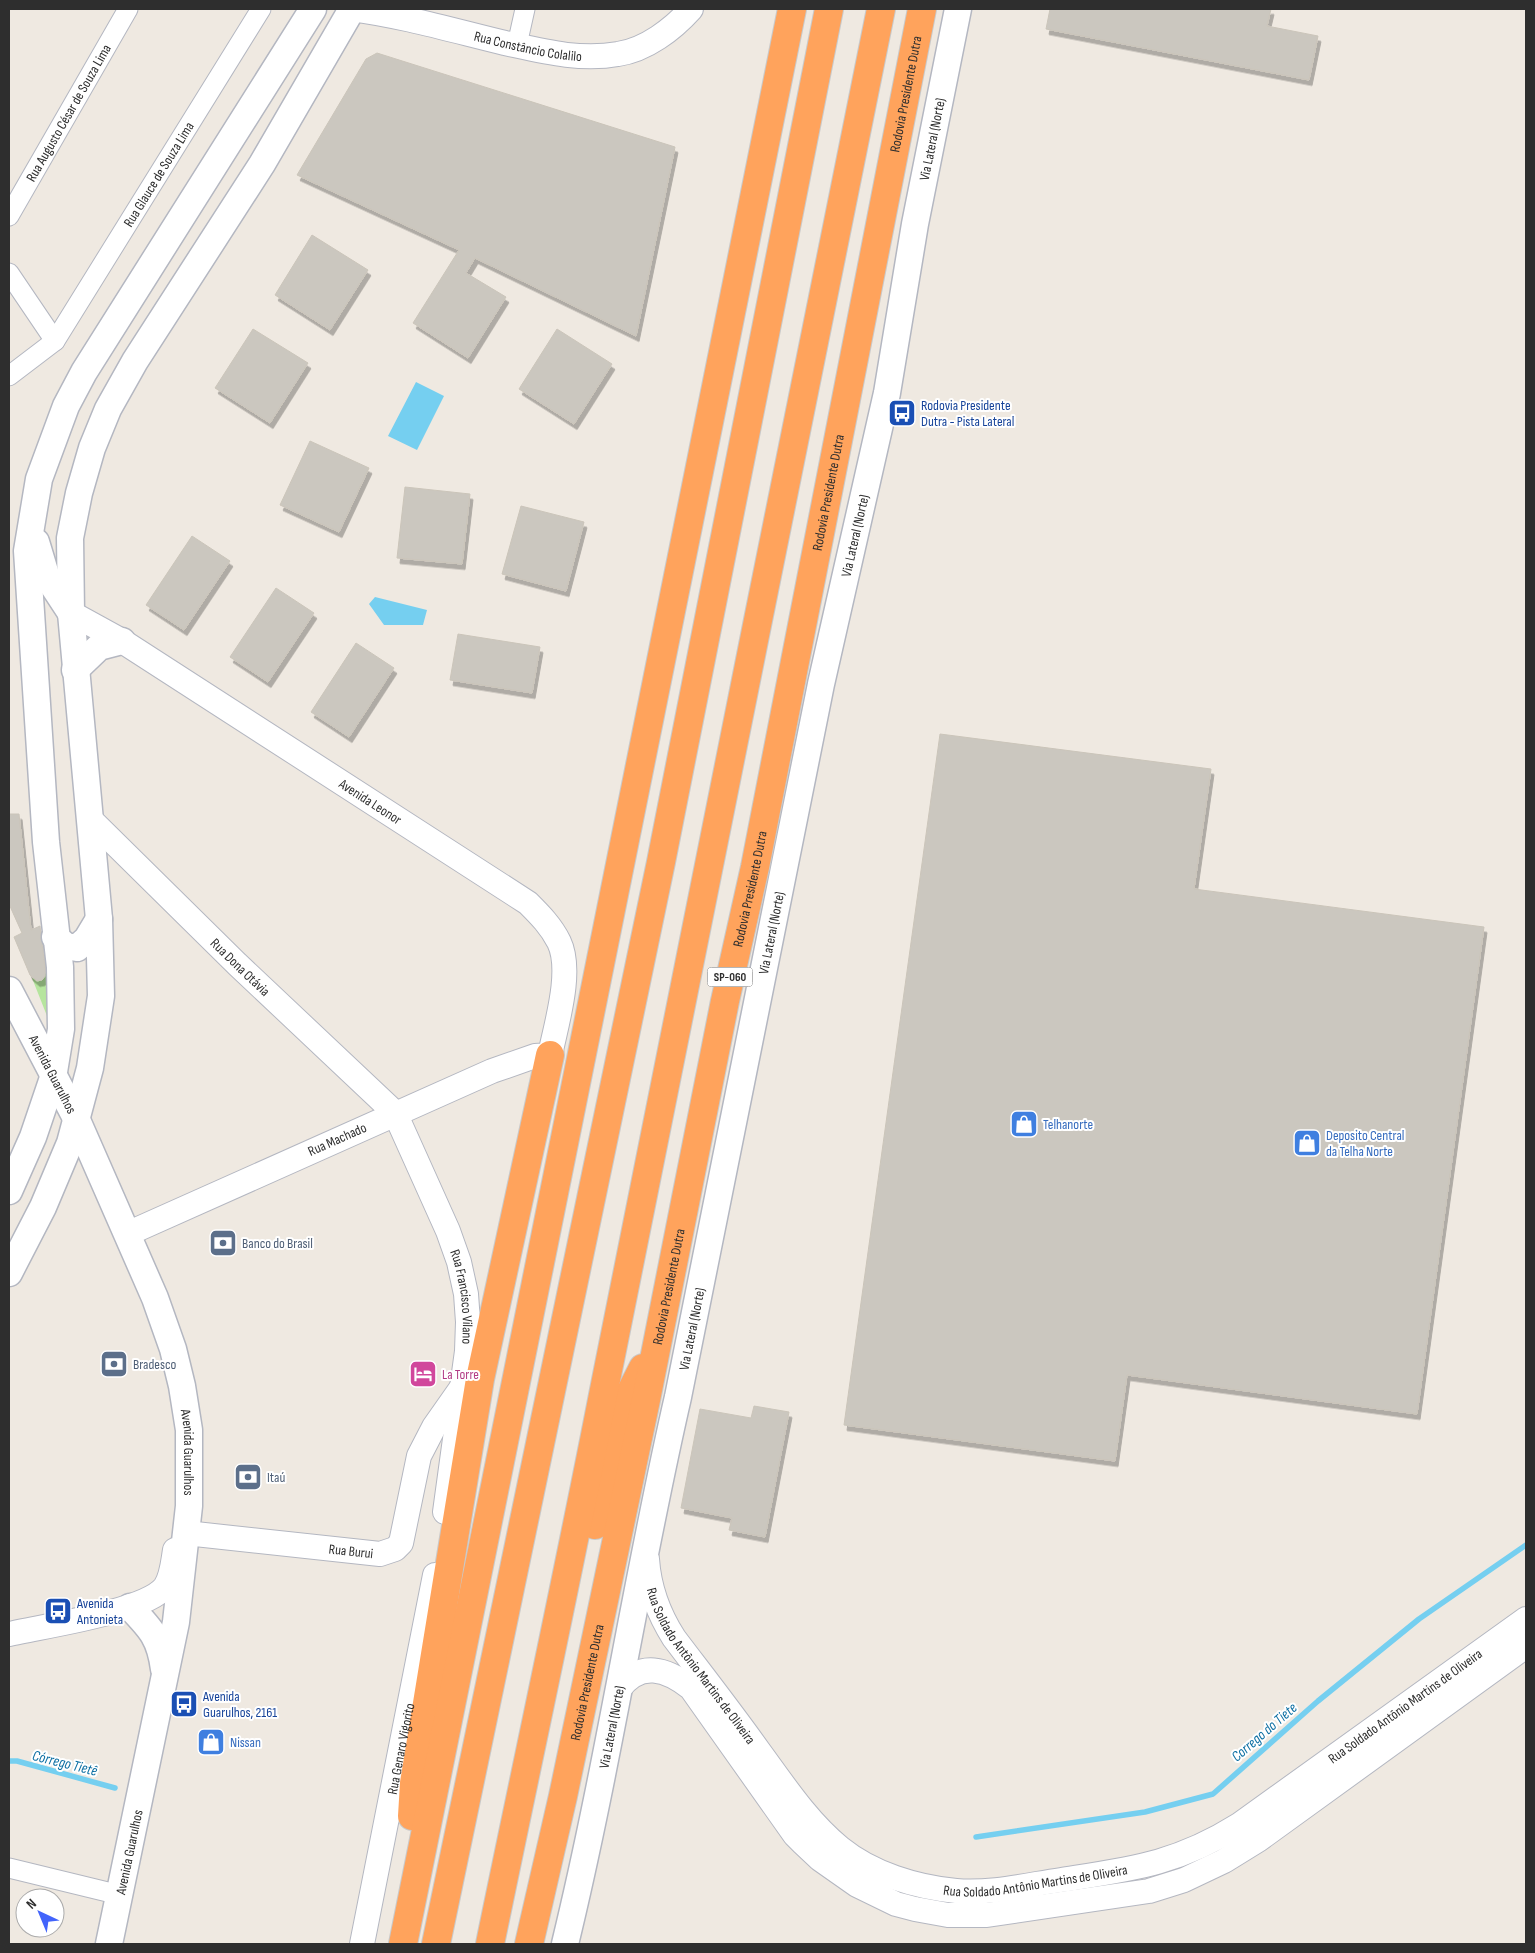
<svg xmlns="http://www.w3.org/2000/svg" width="1535" height="1953" viewBox="0 0 1535 1953" font-family="'Sofia Sans Condensed',sans-serif">
	<style>
		.green { fill: #b6e59e }
		.water { fill: #75cff0 }
		.lines { fill: none; stroke-linecap: round; stroke-linejoin: round }
		.stream { stroke: #75cff0; stroke-width: 5.5 }
		.building { fill: #cbc7bf; stroke: #cbc5ba; filter: url(#shadow) }
		.minor-casing { stroke: #b4b7c1; stroke-width: 21 }
		.tertiary-casing { stroke: #b4b7c1; stroke-width: 26 }
		.secondary-casing { stroke: #b4b7c1; stroke-width: 29 }
		.motorway-casing { stroke: #c9c9c9; stroke-width: 30 }
		.minor { stroke: #fff; stroke-width: 19 }
		.tertiary { stroke: #fff; stroke-width: 24 }
		.secondary { stroke: #fff; stroke-width: 26 }
		.motorway { stroke: #ffa35c; stroke-width: 28 }
		.labels { text-anchor: middle; stroke-width: 4; stroke-linejoin: round; paint-order: stroke }
		.shield { fill: #fff; stroke: #6d6d6d; stroke-width: 1 }
		.shield-label { font-size: 12px; font-weight: bold; fill: #2e2e2e }
		.street-label { font-size: 14px; fill: #2e2e2e; stroke: #fff }
		.transit-label { font-size: 14px; fill: #164399; stroke: #fff; text-anchor: start }
		.shop-label { font-size: 14px; fill: #366cbe; stroke: #fff; text-anchor: start }
		.service-label { font-size: 14px; fill: #4e5e75; stroke: #fff; text-anchor: start }
		.hotel-label { font-size: 14px; fill: #b23c85; stroke: #fff; text-anchor: start }
		.water-label { font-size: 15px; font-style: italic; fill: #0d6fa3; stroke: #fff }
	</style>
	<defs>
		<filter id="shadow"><feDropShadow dx="3" dy="5.5" stdDeviation="0" flood-color="#0004"/></filter>
	</defs>
	<rect width="100%" height="100%" fill="#efe9e1"/>
	<!-- green -->
	<path class="green" d="M46 973 53 1019 49 1021 32 978 42 980Z"/>
	<!-- water -->
	<path class="water" d="M416 382 444 396 417 450 388 436Z
		M375 597 427 610 423 625H384L369 604Z"/>
	<g class="lines">
		<!-- stream -->
		<path class="stream" d="M9 1761H17L115 1788
			M976 1837 1145 1812 1213 1794 1318 1701 1419 1619 1526 1545"/>
	</g>
	<!-- building -->
	<path class="building" d="M1050 9H1271L1267 26 1318 36 1309 80 1046 29Z
		M377 53 675 147 636 336 475 258 466 273 506 297 468 358 413 323 459 250 297 175 366 59Z
		M312 235 368 270 330 330 275 295Z
		M253 329 308 363 270 423 215 388Z
		M557 329 612 364 574 424 519 389Z
		M310 441 369 468 339 532 280 505Z
		M405 487 470 494 462 564 397 558Z
		M521 506 584 522 566 591 502 574Z
		M192 536 230 561 184 630 146 605Z
		M276 588 314 613 268 682 230 657Z
		M458 634 540 647 532 693 450 680Z
		M356 643 394 668 349 737 311 712Z
		M940 734 1211 769 1194 889 1484 927 1417 1414 1127 1375 1115 1461 844 1425Z
		M9 814H19L31 930 40 926 45 968V976L42 980 37 981 30 975 14 937 22 933 9 904Z
		M754 1406 789 1412 765 1537 729 1530 732 1518 681 1508 700 1409 751 1418Z"/>
	<g class="lines">
		<!-- minor casing -->
		<g class="minor-casing">
			<g id="minor">
				<path d="M517 45 525 9"/>
				<path id="s1" d="M9 216 128 9"/>
				<path d="M9 273 55 341"/>
				<path id="s2" d="M9 376 55 341 261 9"/>
				<path d="M9 1868 120 1895"/>
			</g>
		</g>
		<!-- tertiary casing -->
		<g class="tertiary-casing">
			<g id="tertiary">
				<path id="s3" d="M352 9C404 16 455 31 505 43 542 51 580 61 618 54 646 50 673 29 691 9"/>
				<path id="s4" d="M71 613 122 641 528 903C540 915 551 926 559 942 573 971 556 1025 550 1055L535 1056 492 1071 127 1234"/>
				<path id="s5" d="M90 819 237 964 395 1113 448 1231 459 1262 466 1294 468 1322 467 1351 445 1512"/>
				<path id="s6" d="M186 1533 380 1554 395 1549 401 1543 419 1456 434 1427 460 1390"/>
				<path id="s7" d="M647 1559C649 1589 658 1613 674 1638 702 1675 731 1712 758 1750 783 1784 807 1821 840 1848 872 1874 916 1887 956 1891 990 1894 1027 1885 1061 1880 1131 1869 1177 1864 1239 1825L1526 1619"/>
				<path d="M9 1634C43 1626 145 1612 165 1587 172 1577 173 1562 175 1550"/>
				<path d="M619 1689C640 1660 667 1669 691 1688L795 1835 803 1843 820 1859 857 1885 896 1904 915 1909 948 1915H987L1149 1891 1184 1880 1224 1861 1258 1840 1526 1646"/>
				<path id="s8" d="M362 1944 435 1575"/>
			</g>
		</g>
		<!-- secondary casing -->
		<g class="secondary-casing">
			<g id="secondary">
				<path d="M36 542 46 575 71 613"/>
				<path d="M75 670 99 647 122 641"/>
				<path d="M55 937 66 946 77 948 87 939 99 919"/>
				<path id="s9" d="M9 990 77 1120 155 1298 173 1349 182 1386 189 1430V1506L176 1622 109 1944"/>
				<path d="M9 1191 33 1137 53 1078 61 1029 60 967 46 842 27 551 39 479 66 406 84 372 313 9"/>
				<path d="M9 1273 43 1207 70 1143 90 1068 101 996 99 919 71 613 70 538 79 493 92 448 108 409 135 361 262 164 352 9"/>
				<path d="M130 1607C151 1629 160 1638 164 1669"/>
				<path id="s10" d="M565 1944C609 1763 636 1579 678 1397L821 684 887 393 915 224 958 9"/>
			</g>
		</g>
		<!-- motorway casing -->
		<g class="motorway-casing">
			<g id="motorway">
				<path d="M595 1525 622 1409 643 1368"/>
				<path d="M412 1816 414 1783 480 1379 550 1055"/>
				<path d="M403 1944 792 9"/>
				<path d="M436 1944 661 862 829 9"/>
				<path d="M490 1944C528 1759 568 1575 604 1390 696 930 788 469 881 9"/>
				<path id="s11" d="M529 1944 563 1796 646 1400 725 1001 755 867 922 9"/>
			</g>
		</g>
		<!-- minor -->
		<use href="#minor" class="minor"/>
		<!-- tertiary -->
		<use href="#tertiary" class="tertiary"/>
		<!-- secondary -->
		<use href="#secondary" class="secondary"/>
		<!-- motorway -->
		<use href="#motorway" class="motorway"/>
	</g>
	<!-- icons -->
	<defs>
		<g id="bus-square" transform="scale(1.4375)"><rect x="-9" y="-9" width="18" height="18" rx="4" fill="#1a4fb4" stroke="#fff"/><path d="M-5-6H5V4H4V6H2V4H-2V6H-4V4H-5ZM-3.5-4V0h7V-4ZM-3.5 1.2v1.5H-2V1.2ZM2 1.2v1.5H3.5V1.2Z" fill="#fff"/></g>
		<g id="shop-square" transform="scale(1.4375)"><rect x="-9" y="-9" width="18" height="18" rx="4" fill="#3f7fe0" stroke="#fff"/><path d="M-5-2.5h2.3a2.7 3.5 0 0 1 5.4 0H5L5.5 6h-11ZM-1.5-2.5h3a1.5 2.3 0 0 0-3 0Z" fill="#fff"/></g>
		<g id="bank-square" transform="scale(1.4375)"><rect x="-9" y="-9" width="18" height="18" rx="4" fill="#5c6f8a" stroke="#fff"/><path d="M-6-4H6V4H-6ZM0-2.3a2.3 2.3 0 1 0 0 4.6a2.3 2.3 0 1 0 0-4.6Z" fill="#fff"/></g>
		<g id="hotel-square" transform="scale(1.4375)"><rect x="-9" y="-9" width="18" height="18" rx="4" fill="#d1479c" stroke="#fff"/><path d="M-6-4.5h1.5V1H6V5H4.5V3h-9V5H-6ZM-4 0a1.8 1.8 0 1 1 3.6 0ZM.5 0V-2.5h3Q6-2.5 6 0Z" fill="#fff"/></g>
	</defs>
	<g fill-rule="evenodd">
		<use href="#bus-square" x="902" y="413"/>
		<use href="#shop-square" x="1024" y="1124"/>
		<use href="#shop-square" x="1307" y="1143"/>
		<use href="#bank-square" x="223" y="1243"/>
		<use href="#bank-square" x="114" y="1364"/>
		<use href="#hotel-square" x="423" y="1374"/>
		<use href="#bank-square" x="248" y="1477"/>
		<use href="#bus-square" x="58" y="1611"/>
		<use href="#bus-square" x="184" y="1704"/>
		<use href="#shop-square" x="211" y="1742"/>
	</g>
	<g class="labels">
		<!-- shield labels -->
		<rect class="shield" x="707.5" y="967.5" width="45" height="19" rx="4"/>
		<g class="shield-label">
			<text x="730" y="981">SP-060</text>
		</g>
		<!-- street labels -->
		<g class="street-label">
			<text dy="5" stroke="none"><textPath href="#s3" startOffset="180">Rua Constâncio Colalilo</textPath></text>
			<text dy="5" stroke="none"><textPath href="#s11" startOffset="1888">Rodovia Presidente Dutra</textPath></text>
			<text dy="5" stroke="none"><textPath href="#s1" startOffset="119">Rua Augusto César de Souza Lima</textPath></text>
			<text dy="5" stroke="none"><textPath href="#s10" startOffset="1842">Via Lateral (Norte)</textPath></text>
			<text dy="5" stroke="none"><textPath href="#s2" startOffset="254">Rua Glauce de Souza Lima</textPath></text>
			<text dy="5" stroke="none"><textPath href="#s11" startOffset="1482">Rodovia Presidente Dutra</textPath></text>
			<text dy="5" stroke="none"><textPath href="#s10" startOffset="1438">Via Lateral (Norte)</textPath></text>
			<text dy="5" stroke="none"><textPath href="#s4" startOffset="354">Avenida Leonor</textPath></text>
			<text dy="5" stroke="none"><textPath href="#s11" startOffset="1078">Rodovia Presidente Dutra</textPath></text>
			<text dy="5" stroke="none"><textPath href="#s10" startOffset="1032">Via Lateral (Norte)</textPath></text>
			<text dy="5" stroke="none"><textPath href="#s5" startOffset="211">Rua Dona Otávia</textPath></text>
			<text dy="5" stroke="none"><textPath href="#s9" startOffset="95">Avenida Guarulhos</textPath></text>
			<text transform="translate(337 1139) rotate(-24)" y="5">Rua Machado</text>
			<text dy="5" stroke="none"><textPath href="#s11" startOffset="672">Rodovia Presidente Dutra</textPath></text>
			<text dy="5" stroke="none"><textPath href="#s5" startOffset="621">Rua Francisco Vilano</textPath></text>
			<text dy="5" stroke="none"><textPath href="#s10" startOffset="628">Via Lateral (Norte)</textPath></text>
			<text dy="5" stroke="none"><textPath href="#s9" startOffset="500">Avenida Guarulhos</textPath></text>
			<text dy="5" stroke="none"><textPath href="#s6" startOffset="166">Rua Burui</textPath></text>
			<text dy="5" stroke="none"><textPath href="#s7" startOffset="122">Rua Soldado Antônio Martins de Oliveira</textPath></text>
			<text dy="5" stroke="none"><textPath href="#s11" startOffset="268">Rodovia Presidente Dutra</textPath></text>
			<text dy="5" stroke="none"><textPath href="#s7" startOffset="976">Rua Soldado Antônio Martins de Oliveira</textPath></text>
			<text dy="5" stroke="none"><textPath href="#s10" startOffset="222">Via Lateral (Norte)</textPath></text>
			<text dy="5" stroke="none"><textPath href="#s8" startOffset="199">Rua Genaro Vigorito</textPath></text>
			<text transform="translate(129 1852) rotate(-78)" y="5">Avenida Guarulhos</text>
			<text dy="5" stroke="none"><textPath href="#s7" startOffset="558">Rua Soldado Antônio Martins de Oliveira</textPath></text>
		</g>
		<!-- transit labels -->
		<g class="transit-label">
			<text x="921" y="410">Rodovia Presidente<tspan x="921" dy="16">Dutra - Pista Lateral</tspan></text>
			<text x="77" y="1608">Avenida<tspan x="77" dy="16">Antonieta</tspan></text>
			<text x="203" y="1701">Avenida<tspan x="203" dy="16">Guarulhos, 2161</tspan></text>
		</g>
		<!-- shop labels -->
		<g class="shop-label">
			<text x="1043" y="1129">Telhanorte</text>
			<text x="1326" y="1140">Deposito Central<tspan x="1326" dy="16">da Telha Norte</tspan></text>
			<text x="230" y="1747">Nissan</text>
		</g>
		<!-- service labels -->
		<g class="service-label">
			<text x="242" y="1248">Banco do Brasil</text>
			<text x="133" y="1369">Bradesco</text>
			<text x="267" y="1482">Itaú</text>
		</g>
		<!-- hotel labels -->
		<g class="hotel-label">
			<text x="442" y="1379">La Torre</text>
		</g>
		<!-- water labels -->
		<g class="water-label">
			<text transform="translate(1264 1732) rotate(-41)" y="5">Corrego do Tiete</text>
			<text transform="translate(65 1763) rotate(14)" y="5">Córrego Tietê</text>
		</g>
	</g>
	<!-- border -->
	<rect width="1535" height="1953" fill="none" stroke="#2e2e2e" stroke-width="20"/>
	<!-- north arrow -->
	<g transform="translate(40 1913) rotate(316)"><circle r="24" fill="#ffffff" stroke="#ababab"/>
	<path d="M0-4L9 19L0 12L-9 19Z" fill="#4264fb"/>
	<text y="-8" font-size="14" font-weight="bold" text-anchor="middle" fill="#2e2e2e">N</text>
	</g>
</svg>
